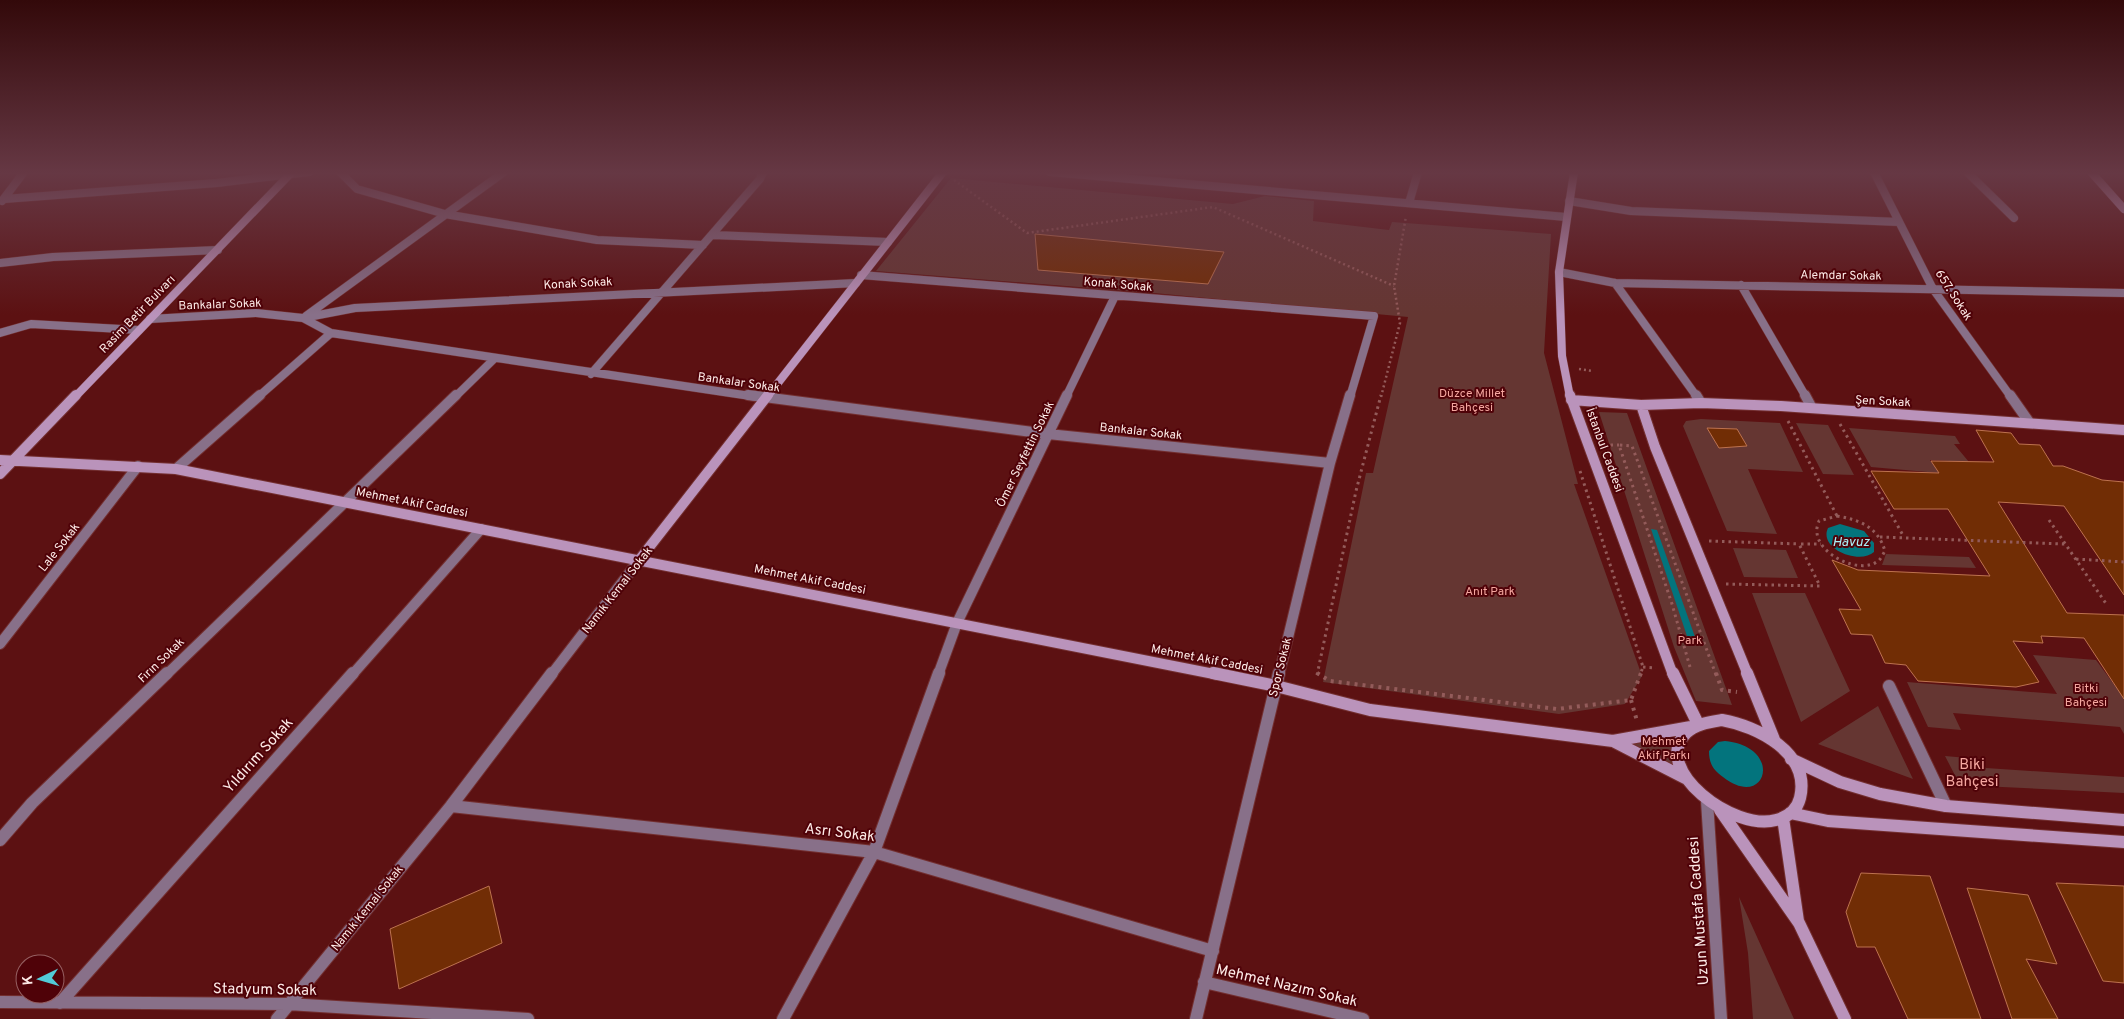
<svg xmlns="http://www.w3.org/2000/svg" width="2124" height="1019" viewBox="0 0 2124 1019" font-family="Overpass,sans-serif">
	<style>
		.green { fill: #653632 }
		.water { fill: #03747d }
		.building { fill: #712d05; stroke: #bd724f }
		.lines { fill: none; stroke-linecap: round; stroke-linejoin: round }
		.lane-casing { stroke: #732f30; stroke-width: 14 }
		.street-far2-casing { stroke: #732f30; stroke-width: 9 }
		.street-far1-casing { stroke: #732f30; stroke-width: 12 }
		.street-casing { stroke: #732f30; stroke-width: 14 }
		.secondary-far2-casing { stroke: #732f30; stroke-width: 9 }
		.secondary-far1-casing { stroke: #732f30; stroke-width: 12 }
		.secondary-casing { stroke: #732f30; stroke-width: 14 }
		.path-far2 { stroke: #935b5a; stroke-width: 2.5; stroke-dasharray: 2 3; stroke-linecap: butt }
		.path-far1 { stroke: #935b5a; stroke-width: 3; stroke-dasharray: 2.5 4; stroke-linecap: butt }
		.path { stroke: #935b5a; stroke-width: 4; stroke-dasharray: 3 5; stroke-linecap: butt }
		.lane { stroke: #887089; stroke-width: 12 }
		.street-far2 { stroke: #887089; stroke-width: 8 }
		.street-far1 { stroke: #887089; stroke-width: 10 }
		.street { stroke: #887089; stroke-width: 12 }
		.secondary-far2 { stroke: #ba93bb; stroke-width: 8 }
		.secondary-far1 { stroke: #ba93bb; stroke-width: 10 }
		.secondary { stroke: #ba93bb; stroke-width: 12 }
		.labels { text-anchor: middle; stroke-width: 4; stroke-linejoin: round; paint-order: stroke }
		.street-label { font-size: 12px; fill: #fdeae7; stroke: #4f0208 }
		.park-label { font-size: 12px; fill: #f5a7a0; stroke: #4f0208 }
		.water-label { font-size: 14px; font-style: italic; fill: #aaf0f8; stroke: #4f0208 }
		.near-street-label { font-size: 15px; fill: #fdeae7; stroke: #4f0208 }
		.near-park-label { font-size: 15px; fill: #f5a7a0; stroke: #4f0208 }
	</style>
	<rect width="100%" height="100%" fill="#5c1112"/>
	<!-- green -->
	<path class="green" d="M951 178 1233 204 1265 196 1314 201 1313 221 1389 230 1392 222 1551 234 1544 353 1578 484H1574L1642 676 1625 704 1559 714 1323 682 1366 473H1373L1408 317 1154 293 876 271Z
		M1599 412 1627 413 1732 705 1696 701 1674 647Z
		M1701 419 1780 423 1803 472 1748 469 1777 534 1727 531 1683 426 1686 421Z
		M1796 423 1828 425 1854 475 1823 474Z
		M1849 428 1955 436 1960 444H1954L1969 462 1930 460 1939 473 1871 467Z
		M1733 548 1786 550 1798 578 1744 577Z
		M1886 554 1969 557 1976 568 1882 565Z
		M1752 593H1805L1850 691 1801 722Z
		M2033 655 2096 660 2124 698V734L2120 727 1953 713 1961 730 1928 727 1907 682 2057 694Z
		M1878 706 1913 779 1818 744Z
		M1683 731 1681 773 1620 742Z
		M1945 756 1979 759 1986 768 2124 777V793L1960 785Z
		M1739 897 1794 1019H1753L1748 953Z"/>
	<!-- water -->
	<path class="water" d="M1840 524 1864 531 1874 543V552C1860 565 1818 549 1828 528Z
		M1651 529 1657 530 1695 637 1687 636Z
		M1725 741C1785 747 1766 811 1723 777 1713 770 1709 763 1709 751L1718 742Z"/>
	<!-- building -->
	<path class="building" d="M1035 234 1224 252 1208 284 1038 270Z
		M1707 428 1737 429 1747 446 1719 448Z
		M1976 430 2011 433 2019 444 2040 445 2053 466H2063L2102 480 2124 482V595L2064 506 1998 502 2067 613 2124 615V699L2084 638 2041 636 2043 643 2013 641 2039 682 2016 687 1918 681 1906 665 1885 663 1872 635 1851 634 1839 609 1861 610 1832 560 1858 570 1990 576 1948 509H1894L1871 471 1939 473 1931 461 1994 462Z
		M1861 873 1930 876 1981 1019H1908L1875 947H1857L1846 912Z
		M2056 883 2124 886V983L2103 981Z
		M489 886 502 943 399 989 390 929Z
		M1967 888 2028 895 2057 964 2026 959 2058 1019H2012Z"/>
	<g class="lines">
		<!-- lane casing -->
		<g class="lane-casing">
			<path id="lane" d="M1889 686 1946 806"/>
		</g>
		<!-- street-far2 casing -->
		<g class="street-far2-casing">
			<path id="street-far2" d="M340 172 357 189 445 214 597 240 703 245
				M1050 172 1566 217
				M1874 172 1933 289 2011 397
				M1967 172 2014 218
				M4 199 217 183 309 172
				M2 201 24 172
				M1569 201 1631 211 1899 222
				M1409 203 1418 172
				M713 235 888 242
				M0 263 53 257 218 250
				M1559 272 1615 283 2124 293
				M861 275 1374 316 1350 397
				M1615 283 1697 397
				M1741 285 1806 397
				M306 316 504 172
				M303 318 355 308 856 283
				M150 319 256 313 303 318 331 333 757 397
				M0 333 31 324 139 330
				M591 374 760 179 763 172
				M258 397 331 333
				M455 397 495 358
				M1066 397 1115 296"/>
		</g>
		<!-- street-far1 casing -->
		<g class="street-far1-casing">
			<path id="street-far1" d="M748 395 1048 434 1330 463
				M1696 395 1701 403
				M1805 395 1812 408
				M2010 395 2029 422
				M176 469 260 395
				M0 644 138 466
				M166 675 456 395
				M352 675 481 529
				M551 675 640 559
				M938 675 957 623 1067 395
				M1279 675 1330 463 1350 395"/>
		</g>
		<!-- street casing -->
		<g class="street-casing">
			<path id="street" d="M1707 801 1721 1019
				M451 806 874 852 1213 951
				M0 840 32 803 167 673
				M1204 982 1363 1019
				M0 1002 288 1004 528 1019
				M60 1003 353 673
				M277 1019 451 806 552 673
				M783 1019 874 852 939 673
				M1196 1019 1279 673"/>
		</g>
		<!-- secondary-far2 casing -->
		<g class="secondary-far2-casing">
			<path id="secondary-far2" d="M2091 172 2124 209
				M75 397 292 172
				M767 397 943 172
				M1570 397 1562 356 1559 272 1574 172"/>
		</g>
		<!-- secondary-far1 casing -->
		<g class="secondary-far1-casing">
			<path id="secondary-far1" d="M1570 395 1673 675
				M1571 400 1641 405 1701 403 1781 406 2124 430
				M1641 405 1655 447 1748 675
				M0 460 176 469 1219 675
				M0 474 76 395
				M640 559 768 395"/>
		</g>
		<!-- secondary casing -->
		<g class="secondary-casing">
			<path id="secondary" d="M1213 673 1276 686 1370 710 1613 741 1691 727
				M1673 673 1698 724
				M1747 673 1775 742
				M1722 720C1757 726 1811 753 1800 798 1797 810 1788 817 1776 820 1734 832 1650 769 1686 733 1695 724 1710 722 1722 720Z
				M1613 741 1687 779
				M1791 759 1840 782 1880 794 1946 806 2124 820
				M1720 810 1799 923 1845 1019
				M1790 813 1828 821 2124 842
				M1783 818 1798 921"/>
		</g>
		<!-- path-far2 -->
		<path class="path-far2" d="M954 180 1027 233 1213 207 1394 286
			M1579 369 1593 371
			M1381 397 1400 323 1394 286 1406 216"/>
		<!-- path-far1 -->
		<path class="path-far1" d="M1788 421 1837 516
			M1840 424 1904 537
			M1604 445H1619
			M1580 471 1643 667 1640 675
			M1837 516C1860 520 1878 527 1885 551 1883 554 1881 559 1878 561 1860 575 1819 555 1817 533 1816 529 1818 524 1819 521Z
			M2049 520 2107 605
			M1880 537 2065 544
			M1709 541 1800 544
			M2076 559 2124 562
			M1726 584 1820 586 1799 544H1821
			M1643 667 1656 668
			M1690 667 1672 604 1619 445 1632 446 1716 675
			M1317 675 1356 491 1381 395"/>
		<!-- path -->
		<path class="path" d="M1317 673 1330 681 1557 709 1631 700 1641 673
			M1716 673 1722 690 1737 692
			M1631 700 1637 721"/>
		<!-- lane -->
		<use href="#lane" class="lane"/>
		<!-- street-far2 -->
		<use href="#street-far2" class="street-far2"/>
		<!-- street-far1 -->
		<use href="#street-far1" class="street-far1"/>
		<!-- street -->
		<use href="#street" class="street"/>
		<!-- secondary-far2 -->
		<use href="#secondary-far2" class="secondary-far2"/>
		<!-- secondary-far1 -->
		<use href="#secondary-far1" class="secondary-far1"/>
		<!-- secondary -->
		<use href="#secondary" class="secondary"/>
	</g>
	<!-- sky -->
	<linearGradient id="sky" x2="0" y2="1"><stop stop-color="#33090a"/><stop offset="0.55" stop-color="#663844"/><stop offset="1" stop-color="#663844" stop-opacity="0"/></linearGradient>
	<rect width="2124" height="315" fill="url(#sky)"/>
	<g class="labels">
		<!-- street labels -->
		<g class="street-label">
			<text transform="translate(1841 275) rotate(1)" y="4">Alemdar Sokak</text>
			<text transform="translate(578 283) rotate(-3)" y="4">Konak Sokak</text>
			<text transform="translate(1118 284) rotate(5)" y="4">Konak Sokak</text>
			<text transform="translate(1954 295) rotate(57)" y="4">657. Sokak</text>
			<text transform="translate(220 304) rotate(-2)" y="4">Bankalar Sokak</text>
			<text transform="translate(137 314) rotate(-46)" y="4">Rasim Betir Bulvarı</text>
			<text transform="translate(739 382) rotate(8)" y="4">Bankalar Sokak</text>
			<text transform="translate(1883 401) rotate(3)" y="4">Şen Sokak</text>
			<text transform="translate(1141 431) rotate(6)" y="4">Bankalar Sokak</text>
			<text transform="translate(1605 450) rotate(70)" y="4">İstanbul Caddesi</text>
			<text transform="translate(1025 454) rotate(-64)" y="4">Ömer Seyfettin Sokak</text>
			<text transform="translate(412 502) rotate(11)" y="4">Mehmet Akif Caddesi</text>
			<text transform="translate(59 547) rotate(-52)" y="4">Lale Sokak</text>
			<text transform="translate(810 579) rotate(11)" y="4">Mehmet Akif Caddesi</text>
			<text transform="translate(617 590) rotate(-52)" y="4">Namık Kemal Sokak</text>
			<text transform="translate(1207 659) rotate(11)" y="4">Mehmet Akif Caddesi</text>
			<text transform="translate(161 660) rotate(-44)" y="4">Fırın Sokak</text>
			<text transform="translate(1280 667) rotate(-76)" y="4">Spor Sokak</text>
			<text transform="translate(367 908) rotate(-51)" y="4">Namık Kemal Sokak</text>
		</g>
		<!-- park labels -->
		<g class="park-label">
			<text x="1472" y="397">Düzce Millet<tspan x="1472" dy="14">Bahçesi</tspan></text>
			<text x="1490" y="595">Anıt Park</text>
			<text x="1690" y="644">Park</text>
			<text x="2086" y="692">Bitki<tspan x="2086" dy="14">Bahçesi</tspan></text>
			<text x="1664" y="745">Mehmet<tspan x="1664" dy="14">Akif Parkı</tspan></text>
		</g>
		<!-- water labels -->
		<g class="water-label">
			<text x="1851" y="546">Havuz</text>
		</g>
		<!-- near-street labels -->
		<g class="near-street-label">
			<text transform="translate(258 755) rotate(-48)" y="5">Yıldırım Sokak</text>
			<text transform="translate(840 832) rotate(7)" y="5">Asrı Sokak</text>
			<text transform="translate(1698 911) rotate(-94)" y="5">Uzun Mustafa Caddesi</text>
			<text transform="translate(1287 985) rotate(13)" y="5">Mehmet Nazım Sokak</text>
			<text transform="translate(265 989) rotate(1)" y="5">Stadyum Sokak</text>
		</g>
		<!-- near-park labels -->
		<g class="near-park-label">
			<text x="1972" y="769">Biki<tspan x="1972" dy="17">Bahçesi</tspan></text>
		</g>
	</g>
	<!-- north arrow -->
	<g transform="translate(40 979) rotate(265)"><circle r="24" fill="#4f0208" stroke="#955f61"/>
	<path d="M0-4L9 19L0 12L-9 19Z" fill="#52cbd8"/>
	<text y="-8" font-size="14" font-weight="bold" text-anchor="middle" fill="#fdeae7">K</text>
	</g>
</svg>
